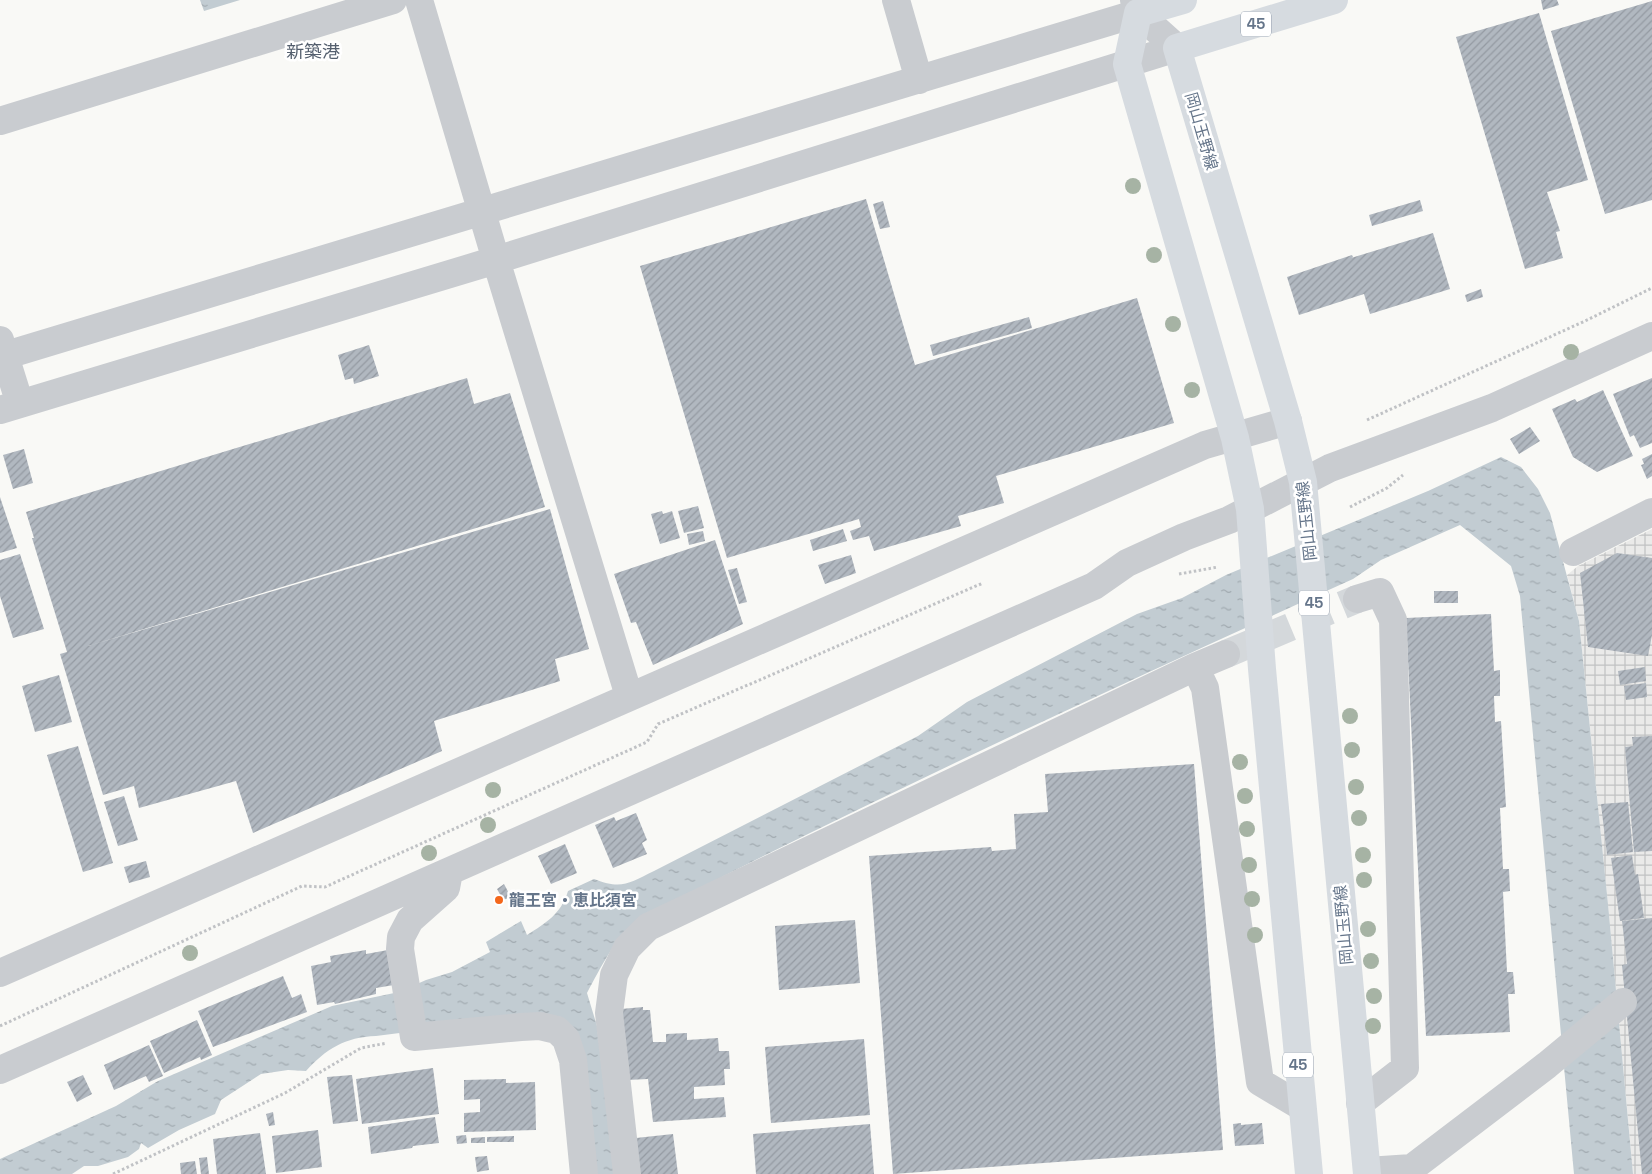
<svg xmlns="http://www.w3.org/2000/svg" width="1652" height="1174" viewBox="0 0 1652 1174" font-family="'Space Grotesk','Noto Sans JP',sans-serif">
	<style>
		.industrial { fill: url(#industrial-grid) }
		.water { fill: url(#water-ripples) }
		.building { fill: url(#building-hatch) }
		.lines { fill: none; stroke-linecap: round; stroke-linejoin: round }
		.minor-tunnel { stroke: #d4d8db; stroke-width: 28; stroke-dasharray: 28 14; stroke-linecap: butt }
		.path { stroke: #c0c2c5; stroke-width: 3; stroke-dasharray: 2.5 2.5; stroke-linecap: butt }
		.minor { stroke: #c9ccd0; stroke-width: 28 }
		.major { stroke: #d6dbe0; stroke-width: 28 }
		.tree { fill: #a6b3a4 }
		.poi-dot { fill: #f4671b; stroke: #fff; stroke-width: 2 }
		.labels { text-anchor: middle; stroke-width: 5; stroke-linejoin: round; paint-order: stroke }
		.shield { fill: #fff; stroke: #939ead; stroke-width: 1 }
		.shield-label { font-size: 15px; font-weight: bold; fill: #65758a }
		.street-label { font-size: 16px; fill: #65758a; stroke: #fff }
		.poi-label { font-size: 16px; font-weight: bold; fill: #65758a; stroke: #fff; text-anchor: start }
		.neighbourhood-label { font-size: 18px; fill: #545f6e; stroke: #fff }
	</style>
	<defs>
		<pattern id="industrial-grid" width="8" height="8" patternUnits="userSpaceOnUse" patternTransform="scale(1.25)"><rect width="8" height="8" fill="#eaeae9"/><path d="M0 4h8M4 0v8" fill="none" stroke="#c1c2c3"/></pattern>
		<pattern id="water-ripples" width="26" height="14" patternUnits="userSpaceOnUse" patternTransform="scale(1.25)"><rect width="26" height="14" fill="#c2ccd2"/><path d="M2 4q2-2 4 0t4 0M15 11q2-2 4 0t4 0" fill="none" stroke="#a1aab0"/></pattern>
		<pattern id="building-hatch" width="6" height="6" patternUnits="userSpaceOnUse" patternTransform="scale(1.25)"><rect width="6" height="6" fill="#b1b8c0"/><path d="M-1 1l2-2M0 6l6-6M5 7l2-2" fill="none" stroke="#949aa2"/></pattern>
	</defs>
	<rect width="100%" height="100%" fill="#f9f9f6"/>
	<!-- industrial -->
	<path class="industrial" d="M1652 529V1174H1633L1608 904 1579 621 1567 575 1578 566Z"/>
	<!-- water -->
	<path class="water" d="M200 0H240L204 11Z
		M1501 457 1521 467 1538 489 1550 513 1579 621 1608 904 1633 1174H1574L1520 596 1511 566 1460 525 1381 560 1353 579C1112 688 872 799 637 920 614 940 601 967 587 993L597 1026 614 1174H590L573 1035 561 1017 542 1015 376 1036C345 1037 326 1049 306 1071L288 1070 261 1074 221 1100 215 1114 179 1130 148 1148 141 1143 139 1149 128 1157 98 1166H84L72 1174H0V1159L116 1106 158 1081 332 1006 399 992 426 980 452 972 490 952 486 942 521 921 527 935C546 923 561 914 568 891L594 879C622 890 629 883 654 871L918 736 967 702 1137 614 1182 598 1226 575 1428 491Z"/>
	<!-- building -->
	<path class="building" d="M1541 0H1557L1559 5 1543 10Z
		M1652 1V200L1605 214 1551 31Z
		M1539 13 1588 180 1547 192 1560 231 1556 232 1563 258 1525 269 1456 37Z
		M866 199 915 365 1137 298 1174 423 996 476 1004 503 958 516 961 526 874 551 869 536 853 540 850 531 861 527 859 519 727 558 640 266Z
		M1420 200 1423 211 1372 226 1369 215Z
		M883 201 890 227 880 229 873 204Z
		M1433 233 1450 289 1370 314 1364 294 1299 315 1287 277 1352 255 1353 257 1351 258Z
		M1481 289 1483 297 1467 302 1465 295Z
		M1029 317 1032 328 933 356 930 345Z
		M369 345 379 376 354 384 353 378 345 380 338 355Z
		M467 378 474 404 510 393 545 507 88 646 550 509 589 649 555 659 560 681 434 721 442 751 253 833 236 781 139 808 134 786 103 795 60 654 67 652 32 538H34L26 512Z
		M1652 378V443L1640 448 1634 435 1630 437 1613 394Z
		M1603 390 1633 456 1597 472 1573 457 1552 409 1575 399 1577 402Z
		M1530 427 1540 441 1519 454 1510 439Z
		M24 449 33 483 13 489 3 455Z
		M1652 454V476L1647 479 1641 465 1644 464 1642 459Z
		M0 497 17 548 0 553Z
		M698 506 704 528 684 533 678 511Z
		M662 511 663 514 672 511 680 538 660 544 651 514Z
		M843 529 847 541 813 551 810 540Z
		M703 531 705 541 689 545 687 534Z
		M715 540 743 624 653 665 636 622 631 623 614 574Z
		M1617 553 1652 558V635L1648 656 1588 647 1580 573Z
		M20 554 44 629 13 638 0 596V560Z
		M851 555 856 573 825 584 818 565Z
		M737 568 747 602 739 604 728 570Z
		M1434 591H1458V603H1434Z
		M1491 614 1494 671 1500 670V696H1494L1495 722 1501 721 1506 807 1500 808 1503 869H1509L1510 891 1503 892 1507 972H1513L1515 994H1508L1510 1032 1426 1036 1406 618Z
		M1645 667 1646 681 1620 685 1618 671Z
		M59 675 72 722 35 732 22 686Z
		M1646 683 1647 697 1626 700 1624 686Z
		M1652 736V851L1634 852 1625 747 1633 746 1632 737Z
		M78 746 113 863 83 872 47 755Z
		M1194 764 1223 1150 893 1174 869 856 991 847 992 851 1016 849 1014 814 1048 812 1045 774Z
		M124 796 138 840 118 846 104 802Z
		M1628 802 1633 852 1607 855 1601 804Z
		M636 813 647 840 642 843 647 854 613 868 595 825 614 817 616 821Z
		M565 844 577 873 551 884 538 856Z
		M1632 855 1635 875 1638 874 1644 918 1620 921 1611 858Z
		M146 861 150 877 129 883 124 867Z
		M504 884 511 897 503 900 497 889Z
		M1652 918V1174H1642L1622 965 1627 964 1622 921Z
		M855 920 860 983 779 990 775 926Z
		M366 950V954L388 950 394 985 376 988V994L335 1004 334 1002 317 1005 311 966 331 962 330 956Z
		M283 976 292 998 301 994 307 1012 213 1047 198 1011Z
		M643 1007V1010H650L653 1042H666V1034L687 1033V1040L718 1038 719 1051H729L730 1069H724L725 1085 694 1087V1099L724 1097 726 1117 653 1122 648 1079 627 1080 621 1009Z
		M197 1020 212 1055 201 1060 200 1057 164 1073 150 1041Z
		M864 1039 870 1115 771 1123 765 1047Z
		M149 1045 163 1076 149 1082 146 1076 114 1090 104 1065Z
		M433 1068 439 1114 362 1124 356 1079Z
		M83 1075 92 1094 77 1102 67 1082Z
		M352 1075 358 1121 333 1124 327 1077Z
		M506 1079V1083L535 1082 536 1130 464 1132V1113L480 1112V1099L464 1100V1080Z
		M273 1112 275 1125 269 1126 266 1114Z
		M435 1117 439 1143 413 1146 412 1148 371 1154 368 1127Z
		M1241 1123V1125L1262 1123 1264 1144 1235 1146 1233 1124Z
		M870 1124 874 1174H756L753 1134Z
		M318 1130 322 1167 276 1173 272 1136Z
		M260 1133 266 1174H217L213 1139Z
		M673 1134 678 1174H640L636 1138Z
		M466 1135 467 1143 457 1144 456 1136Z
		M514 1136V1142H487V1137Z
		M485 1137V1143H471V1138Z
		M487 1156 489 1170 477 1172 475 1157Z
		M207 1157 209 1174H201L199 1158Z
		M195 1161 197 1174H181L180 1163Z"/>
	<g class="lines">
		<!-- minor-tunnel -->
		<path class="minor-tunnel" d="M1226 654 1357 599"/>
		<!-- path -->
		<path class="path" d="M1367 420 1585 321 1652 288
			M1350 507 1387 488 1403 475
			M1179 574 1218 567
			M0 1026 302 886 325 887 647 742 658 724 983 583
			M113 1174 285 1093 361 1048 387 1043"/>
		<!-- minor -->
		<path class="minor" d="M419 0 496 260 629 696
			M896 0 919 80
			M0 121 393 0
			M0 340 20 404
			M0 357 1138 13
			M0 410 496 260 1177 48 1138 13 1134 0
			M1573 552 1652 512
			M1357 599 1380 592 1393 620 1405 1068 1360 1103
			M1195 667 1205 688 1260 1082 1302 1107
			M449 872 446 888 410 920 401 937 400 949 414 1037 521 1027 540 1026 557 1030 566 1039 573 1060 584 1174
			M0 973 1205 445 1288 421
			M0 1070C365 909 729 746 1094 586L1127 563 1184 537 1229 520 1330 468 1492 408 1652 336
			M1367 1171 1412 1168 1547 1065 1623 1002
			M627 1174 609 1013 614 975 627 948 648 927 1195 667 1226 654"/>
		<!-- major -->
		<path class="major" d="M1183 0 1138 13 1127 64 1235 438 1250 509 1262 669 1309 1174
			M1334 0 1177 48 1288 421 1303 482 1367 1174"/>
	</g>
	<!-- trees -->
	<g class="tree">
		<circle cx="1133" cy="186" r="8"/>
		<circle cx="1154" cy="255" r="8"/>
		<circle cx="1173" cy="324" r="8"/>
		<circle cx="1571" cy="352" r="8"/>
		<circle cx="1192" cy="390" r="8"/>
		<circle cx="1350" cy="716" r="8"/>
		<circle cx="1352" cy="750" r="8"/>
		<circle cx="1240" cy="762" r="8"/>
		<circle cx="1356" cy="787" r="8"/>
		<circle cx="493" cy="790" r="8"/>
		<circle cx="1245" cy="796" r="8"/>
		<circle cx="1359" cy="818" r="8"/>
		<circle cx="488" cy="825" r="8"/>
		<circle cx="1247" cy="829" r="8"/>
		<circle cx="429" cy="853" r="8"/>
		<circle cx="1363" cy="855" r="8"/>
		<circle cx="1249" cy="865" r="8"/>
		<circle cx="1364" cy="880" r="8"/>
		<circle cx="1252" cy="899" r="8"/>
		<circle cx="1368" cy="929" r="8"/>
		<circle cx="1255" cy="935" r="8"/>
		<circle cx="190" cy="953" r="8"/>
		<circle cx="1371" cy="961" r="8"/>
		<circle cx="1374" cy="996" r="8"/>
		<circle cx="1373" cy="1026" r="8"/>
	</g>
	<!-- markers -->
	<circle class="poi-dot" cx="499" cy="900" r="5"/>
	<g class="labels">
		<!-- shield labels -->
		<g class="shield">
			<rect x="1241" y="11.5" width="30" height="25" rx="4"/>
			<rect x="1299" y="590.5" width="30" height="25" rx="4"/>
			<rect x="1283" y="1052.5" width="30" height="25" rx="4"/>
		</g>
		<g class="shield-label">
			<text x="1256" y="29">45</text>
			<text x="1314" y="608">45</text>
			<text x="1298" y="1070">45</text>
		</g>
		<!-- street labels -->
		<g class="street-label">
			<text transform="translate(1202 131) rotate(74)" y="6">岡山玉野線</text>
			<text transform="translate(1306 521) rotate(-96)" y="6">岡山玉野線</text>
			<text transform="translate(1343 925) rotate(-95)" y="6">岡山玉野線</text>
		</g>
		<!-- poi labels -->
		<g class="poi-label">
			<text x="509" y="906">龍王宮・恵比須宮</text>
		</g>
		<!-- neighbourhood labels -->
		<g class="neighbourhood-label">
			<text x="313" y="58">新築港</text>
		</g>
	</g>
</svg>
